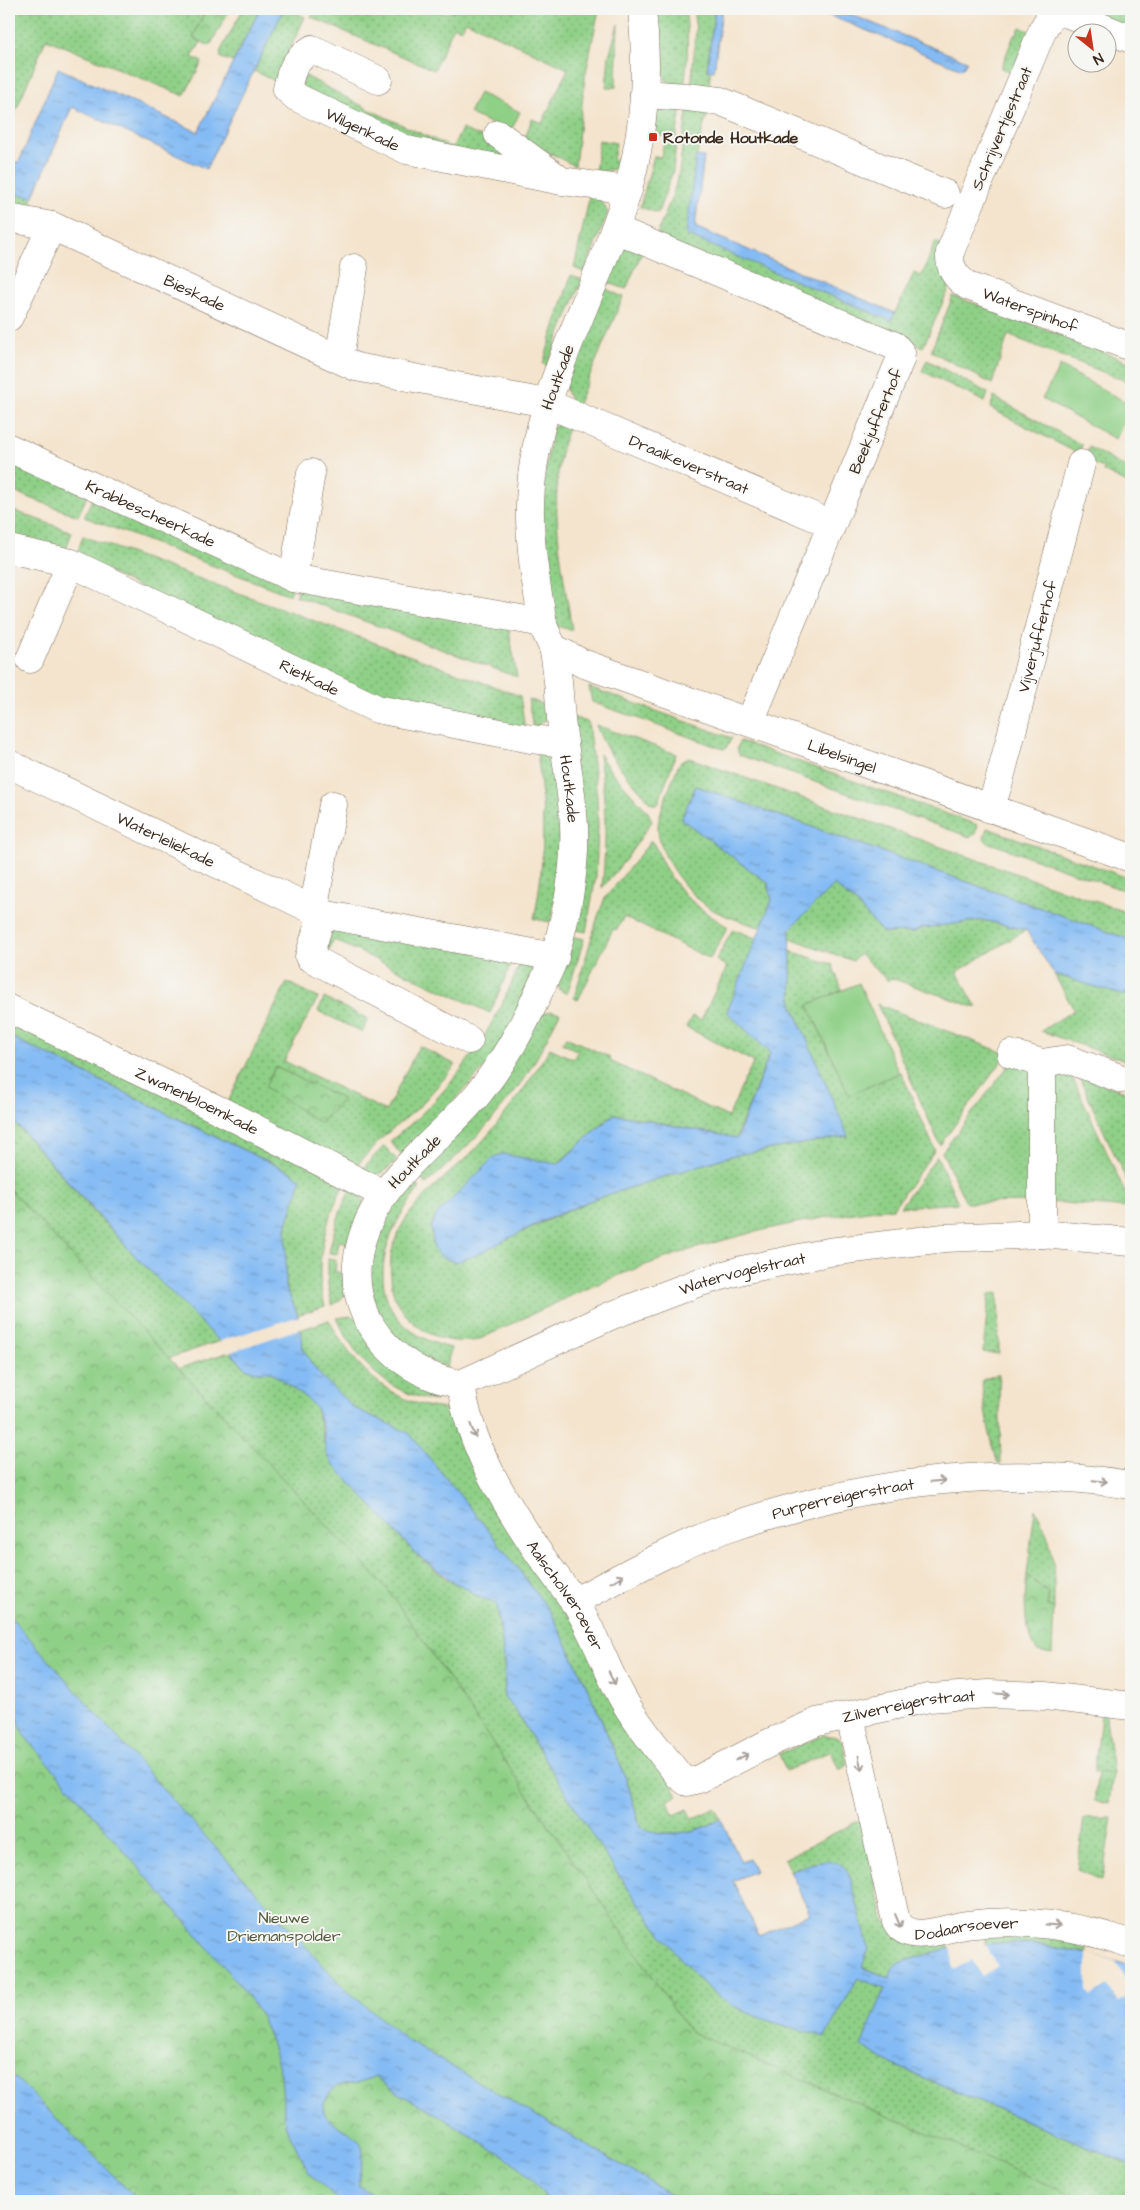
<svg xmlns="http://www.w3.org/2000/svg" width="1140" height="2210" viewBox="0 0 1140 2210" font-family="'Architects Daughter',sans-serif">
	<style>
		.grass { fill: url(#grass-dots); stroke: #657d52 }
		.park { fill: url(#park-crowns); stroke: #657d52 }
		.garden { fill: #8fd087; stroke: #657d52 }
		.water { fill: url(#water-ripples); stroke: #607289 }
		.pier { fill: #f4e4cd }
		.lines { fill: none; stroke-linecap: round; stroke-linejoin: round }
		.minor-casing { stroke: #7c6b5b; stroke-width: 29 }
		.minor { stroke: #fff; stroke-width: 28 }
		.oneway { stroke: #a79f9a }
		.poi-dot { fill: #c8321e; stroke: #f6f6f2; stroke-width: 2 }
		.labels { text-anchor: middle; stroke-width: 4; stroke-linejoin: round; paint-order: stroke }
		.street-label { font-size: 16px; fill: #3b2a1e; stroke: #f6f6f2 }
		.poi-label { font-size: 16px; font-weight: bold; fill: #3b2a1e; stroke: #f6f6f2; text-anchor: start }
		.park-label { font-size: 16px; fill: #545c3e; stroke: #f6f6f2 }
	</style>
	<defs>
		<pattern id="grass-dots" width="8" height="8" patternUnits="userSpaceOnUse" patternTransform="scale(1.25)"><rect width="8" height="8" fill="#8fd087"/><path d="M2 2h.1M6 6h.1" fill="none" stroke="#76a96e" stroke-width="1.8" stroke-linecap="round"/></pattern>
		<pattern id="park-crowns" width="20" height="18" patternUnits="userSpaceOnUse" patternTransform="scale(1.25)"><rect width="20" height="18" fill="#8fd087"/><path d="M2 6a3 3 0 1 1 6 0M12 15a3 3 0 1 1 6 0" fill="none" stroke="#76a96e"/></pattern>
		<pattern id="water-ripples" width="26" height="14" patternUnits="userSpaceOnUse" patternTransform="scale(1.25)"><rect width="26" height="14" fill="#84bbf4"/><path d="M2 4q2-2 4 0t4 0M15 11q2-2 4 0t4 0" fill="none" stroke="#6d98c5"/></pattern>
	</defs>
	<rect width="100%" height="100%" fill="#f6f6f2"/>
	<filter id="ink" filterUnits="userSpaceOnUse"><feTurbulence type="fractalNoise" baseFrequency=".02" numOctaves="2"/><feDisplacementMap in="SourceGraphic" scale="10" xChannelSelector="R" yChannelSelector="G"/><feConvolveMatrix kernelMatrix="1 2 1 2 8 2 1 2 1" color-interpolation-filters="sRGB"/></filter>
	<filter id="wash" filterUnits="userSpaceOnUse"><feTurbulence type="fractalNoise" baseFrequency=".0096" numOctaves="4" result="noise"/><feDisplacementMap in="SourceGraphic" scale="20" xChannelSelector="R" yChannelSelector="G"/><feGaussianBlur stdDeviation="1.12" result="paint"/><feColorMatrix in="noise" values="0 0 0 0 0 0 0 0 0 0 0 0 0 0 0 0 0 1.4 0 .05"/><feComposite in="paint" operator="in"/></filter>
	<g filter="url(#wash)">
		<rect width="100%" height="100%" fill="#f4e4cd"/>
		<!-- grass -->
		<path class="grass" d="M9 9H206L193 38 201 42 192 57 202 62 184 96 46 39 9 127Z
			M243 9H260L233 62 221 58 220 52Z
			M284 9H289L305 17 275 81 254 71Z
			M315 9H424L445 13 461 9H599L585 77 575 166 524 140 532 119 542 123 568 69 466 21 461 29 454 26 434 70 311 17Z
			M656 9H685C689 35 688 60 684 87L668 82 659 71Z
			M693 9H715L707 70 711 71 708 90 691 88 696 30Z
			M1074 9H1131V31Z
			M618 24 616 87 606 88 609 56Z
			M1020 27 1033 33 1016 75 1001 68 1014 35 1016 36Z
			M304 75 368 109 452 148 462 129 511 149 503 163 419 146 301 88Z
			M682 104 676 138 653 134 655 111Z
			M688 105 709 110C694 150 692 193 687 235L891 321 914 273 922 276 935 242 944 246 952 282 923 347 656 236 673 194 679 172Z
			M599 140 616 143 613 160 622 162 615 169 595 173Z
			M664 142 676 144 673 171 658 213 640 207 654 156 661 157Z
			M591 190 602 201 608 213 584 272 574 268Z
			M9 192 33 197 29 212 9 208Z
			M629 245 644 248 626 289 606 282 618 251Z
			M571 275 582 280 547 366 543 364Z
			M604 288 623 297 577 406 570 400 565 387Z
			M953 296 1035 325 1131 363V383L1008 335 992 384 931 351Z
			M927 360 988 393 985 402 922 371Z
			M994 397 1082 445 1079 454 990 408Z
			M563 422 570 423C544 488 562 563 572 630L556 626 542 539 541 498 552 428Z
			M1089 447 1131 471V485L1103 471 1104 468 1085 461Z
			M9 456 88 494 78 516 9 490Z
			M93 497 293 586 290 595 84 517Z
			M9 509 72 532 65 552 9 541Z
			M83 536 520 696 525 729 381 702 76 557Z
			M298 586 508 624 517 677 296 596Z
			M589 687 732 738 726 748 723 749 592 702Z
			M528 699 548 706 547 719 533 728Z
			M568 716 588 722 597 797 598 827 596 876 586 932 568 928Z
			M596 725 676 754 658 804H652C630 778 607 758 596 725Z
			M740 741 978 825 975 834 970 837 739 755 737 748Z
			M536 746 544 748 556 759 562 821 558 885 551 922 534 919C546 861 545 805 536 746Z
			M599 754 609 769 648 812 652 821 627 858 602 888C607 840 606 802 599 754Z
			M689 758 1131 914V940L696 786 682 819 768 883 772 900 762 928C746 923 730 918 715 911 690 898 658 857 658 828 657 815 673 780 678 766L682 761Z
			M987 828 1131 879V893L987 842 984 838Z
			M651 841C657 846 660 860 665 868 681 895 701 911 728 927L710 959 624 917 616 930 613 929 578 1000 574 998 598 916 605 898Z
			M834 885 855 902 883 933 914 932 923 928 983 920 1026 930 957 972 977 1008 891 978 888 981 860 954 853 961 790 938V929Z
			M331 929 514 958 490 1013 334 940 326 956 322 943Z
			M733 929 758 939 728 1012 770 1053 736 1138 614 1114 557 1164 494 1157 436 1215 431 1228 434 1249 442 1258 456 1262 594 1199 730 1156 847 1136 792 1004 790 951 832 964 842 990 809 1005 849 1095 901 1072 935 1150 893 1208C802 1218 712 1239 627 1272 576 1292 527 1317 478 1340 451 1345 427 1337 409 1318 397 1306 392 1294 391 1277 384 1215 444 1183 480 1144 507 1114 529 1083 550 1048L573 1059 578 1051 562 1043 566 1037 609 1057 610 1061 728 1117C737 1099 743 1080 754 1062L686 1027 692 1016 701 1020 727 967 716 960Z
			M567 935 584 939 567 994 560 990 557 984Z
			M521 960 531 968 535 978 490 1062 402 1156 390 1141C451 1094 494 1032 521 960Z
			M1054 974 1122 995 1131 993V1063L1041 1031 1074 1010Z
			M287 982 318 998 284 1061 386 1111 419 1046 456 1065 417 1109 385 1135 354 1168 226 1106Z
			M324 998 368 1019 362 1032 318 1011Z
			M877 1004 1007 1054 940 1145Z
			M552 1011 560 1013C549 1033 540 1054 527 1074 499 1116 464 1151 426 1184L414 1170 544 1013Z
			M9 1017 346 1181C326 1217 312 1265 325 1306L298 1315 286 1287 285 1243 286 1223 301 1179 291 1172C196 1129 103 1081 9 1036Z
			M1013 1060 1034 1067 1035 1202 966 1203 942 1152Z
			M1069 1070 1131 1205V1208L1048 1202 1053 1079Z
			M1078 1075 1131 1094V1190Z
			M9 1116 94 1212 220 1341 127 1372 9 1433Z
			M384 1146 397 1160C383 1173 379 1179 360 1171Z
			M937 1156 958 1203 900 1207Z
			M408 1175 420 1188C370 1247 362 1326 451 1348L447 1367 415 1357 379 1322 365 1257Z
			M353 1186 357 1188 364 1202 349 1243 339 1241 337 1254 329 1253C334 1229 340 1207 353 1186Z
			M328 1258 336 1259 335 1272 346 1273C347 1287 347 1299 332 1305L328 1285Z
			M998 1293 999 1354 983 1352 989 1294Z
			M350 1316 357 1318 440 1384 435 1401C386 1392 357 1362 337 1318Z
			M329 1320C354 1369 397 1411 457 1409L678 1795 667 1801 674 1815 688 1809 693 1819 715 1808 721 1819C714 1823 706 1827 699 1829 684 1835 654 1835 640 1827L627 1781 589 1691 552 1614 363 1413C340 1400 314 1374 304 1350 301 1344 301 1336 300 1330Z
			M229 1352 247 1369 257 1372H271L306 1398 316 1408 325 1445 333 1464 416 1554 445 1578 456 1584 462 1585 476 1596 494 1601 497 1604C501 1636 507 1666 504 1698L515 1710C572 1803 628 1897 700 1981L858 1978 885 1989 887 2062 1131 2165V2201H683L9 1448 134 1383Z
			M999 1374 1001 1464H998C990 1436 983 1410 982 1380Z
			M1035 1509C1056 1545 1054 1568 1054 1608L1048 1606V1593L1027 1575Z
			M1102 1709 1105 1710 1113 1774 1094 1772Z
			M824 1735 838 1737 842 1742 848 1765 839 1770 831 1751 786 1771 779 1754Z
			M1084 1818H1112L1102 1880 1077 1870Z
			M858 1821H861L885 1923 945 1938 950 1948 896 1964 890 1978 862 1967 799 1867 790 1871 784 1859Z
			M985 1933 1086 1939 1087 1953 1032 1944H985Z"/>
		<!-- park -->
		<path class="park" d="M206 9H230L210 46 193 38Z
			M275 1067 284 1071 343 1099 320 1123 265 1087Z
			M9 1189 389 1591 689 2031 1086 2201H9Z
			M1027 1575 1048 1593V1606L1054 1608 1052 1654 1037 1651C1023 1627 1024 1601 1027 1575Z
			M1098 1772 1113 1774 1109 1803 1094 1801Z"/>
		<!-- garden -->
		<path class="garden" d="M479 93 520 112 510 133 469 113Z
			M1060 366 1131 405V409L1115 439 1042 399Z
			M859 983 899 1073 849 1095 808 1005Z"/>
		<!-- water -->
		<path class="water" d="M260 9H284L206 169 72 107 33 197 9 192V161L19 162 58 68 198 132Z
			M715 9H722L714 71 707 70Z
			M813 9H837L967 61 962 69Z
			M696 156 704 157 695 227 895 313 891 321 686 235Z
			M696 786 1131 940V993L1122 995 1054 974 1026 930 983 920 923 928 914 932 883 933 855 902 834 885 790 929 792 1004 848 1136 730 1156 594 1199 541 1222 474 1256 456 1262 442 1258 434 1249 431 1228 436 1215 494 1157 502 1154 558 1164 614 1114 737 1138 770 1053 727 1012 772 900 768 883 681 819Z
			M9 1036C103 1081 196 1129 291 1172L301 1179 286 1228V1287L298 1315 303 1348 310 1361 321 1376 354 1408 409 1433 494 1537 552 1614 589 1691 627 1781 640 1827C654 1835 684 1835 699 1829 706 1827 714 1823 721 1819L741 1862 749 1859 755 1871 733 1881 759 1936 810 1913 790 1871C802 1866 828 1857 840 1864 846 1867 849 1874 851 1880L869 1949 862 1967 890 1978 896 1964C914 1959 932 1952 951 1948 1011 1936 1073 1948 1131 1966V2165L887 2062 861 2046 885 1989 858 1978 825 2037C791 2027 752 2019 722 1999 694 1979 674 1950 653 1923 602 1855 559 1782 515 1710L504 1698C507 1666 501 1635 497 1604 492 1600 484 1600 477 1596 469 1592 466 1585 456 1584L416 1554 333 1464 326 1453 323 1430 316 1408 306 1398 271 1372H257L247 1369 136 1257 9 1116Z
			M9 1615 183 1812 344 1988 408 2041 683 2201H547L543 2193 520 2167 429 2109 405 2097 375 2077 357 2083 337 2086C299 2122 353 2126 361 2144 367 2157 357 2173 359 2186L383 2201H340L309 2173 285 2125 281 2075 272 2044 260 2014 242 1988 185 1921 28 1740 21 1728 9 1690Z
			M9 2071 139 2201H9Z"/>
		<!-- pier -->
		<path class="pier" d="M300 1316 302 1328 227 1353 222 1347 220 1341Z
			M983 1942 998 1966 982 1976 972 1960 954 1970 952 1966 951 1947Z
			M1087 1953 1115 1961 1131 1989V1994L1118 2002 1108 1986 1091 1996 1087 1991Z"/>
	</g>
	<g filter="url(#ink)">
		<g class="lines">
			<!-- minor casing -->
			<g class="minor-casing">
				<g id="minor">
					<path id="s1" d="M642 9C649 75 644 142 623 205 593 299 539 386 531 487 527 531 535 580 543 623 545 634 552 642 554 652 559 676 559 703 562 728 566 760 572 793 574 826 576 868 567 914 555 954 552 966 545 978 540 989 524 1026 503 1063 478 1094 432 1149 365 1187 357 1264 351 1326 403 1376 461 1384L610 1316 697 1283 742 1270 829 1252 944 1238 1042 1234 1131 1242"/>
					<path d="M1056 9 1131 39"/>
					<path id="s2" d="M1061 11 1049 19 1043 29 950 252C949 268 955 277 968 286L1131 347"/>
					<path id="s3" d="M378 80 312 49C295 60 291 69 287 89L296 97 407 150 562 181 628 190"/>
					<path d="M644 94 687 97 720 101 945 194"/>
					<path d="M498 134 555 176"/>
					<path id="s4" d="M9 218 52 226 356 367 546 403 831 524"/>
					<path d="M615 229 895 346 901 353 900 360 750 722"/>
					<path d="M9 317 52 226"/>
					<path d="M339 359 354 268"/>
					<path id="s5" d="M9 448 293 578 543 623"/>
					<path id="s6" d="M9 549 71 563 377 709 531 739 564 743"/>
					<path d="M293 578 311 473"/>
					<path id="s7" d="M554 648 582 663 1131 858"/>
					<path d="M30 659 71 563"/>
					<path id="s8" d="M9 764 322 914 555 957"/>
					<path d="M333 805 315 900 322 914 309 957 469 1040"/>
					<path id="s9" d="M990 809 999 782 1081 464"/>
					<path id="s10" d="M9 1009 221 1111 383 1194"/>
					<path d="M1011 1054 1042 1063 1067 1059 1122 1079"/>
					<path d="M1042 1234V1063"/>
					<path id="s11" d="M461 1384C469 1445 504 1501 538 1552 549 1568 562 1584 574 1601 594 1631 605 1667 623 1699 638 1726 660 1751 679 1776L687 1782 699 1779 771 1742 817 1722 929 1698 988 1694 1045 1696 1131 1706"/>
					<path id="s12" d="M574 1602C623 1576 672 1548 724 1529 853 1484 996 1463 1131 1485"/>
					<path id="s13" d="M850 1716 896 1921C908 1945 945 1928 966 1925 1021 1918 1079 1925 1131 1944"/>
				</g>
			</g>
			<!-- minor -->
			<use href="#minor" class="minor"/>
		</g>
		<!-- one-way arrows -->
		<defs><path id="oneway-shaft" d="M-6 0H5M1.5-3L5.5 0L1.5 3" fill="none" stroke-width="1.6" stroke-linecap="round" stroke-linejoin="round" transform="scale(1.25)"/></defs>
		<g class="oneway">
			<use href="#oneway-shaft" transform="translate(473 1431) rotate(70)"/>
			<use href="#oneway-shaft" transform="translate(938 1481) rotate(-5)"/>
			<use href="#oneway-shaft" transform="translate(1100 1481) rotate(6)"/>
			<use href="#oneway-shaft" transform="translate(617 1579) rotate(-28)"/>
			<use href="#oneway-shaft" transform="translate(612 1678) rotate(64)"/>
			<use href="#oneway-shaft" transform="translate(1002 1694) rotate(3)"/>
			<use href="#oneway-shaft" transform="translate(742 1757) rotate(-27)"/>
			<use href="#oneway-shaft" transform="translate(860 1763) rotate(78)"/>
			<use href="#oneway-shaft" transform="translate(898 1921) rotate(67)"/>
			<use href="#oneway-shaft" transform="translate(1053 1925) rotate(4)"/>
		</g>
	</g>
	<!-- markers -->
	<rect class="poi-dot" x="648" y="132" width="10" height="10" rx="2.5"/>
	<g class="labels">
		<!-- street labels -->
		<g class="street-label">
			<text dy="6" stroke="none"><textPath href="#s3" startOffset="208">Wilgenkade</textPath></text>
			<text transform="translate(1001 128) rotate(-67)" y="6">Schrijvertjestraat</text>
			<text dy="6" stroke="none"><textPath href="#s4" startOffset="201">Bieskade</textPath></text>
			<text dy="6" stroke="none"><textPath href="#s2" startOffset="375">Waterspinhof</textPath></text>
			<text transform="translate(557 377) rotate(-70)" y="6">Houtkade</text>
			<text transform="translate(875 421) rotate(-67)" y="6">Beekjufferhof</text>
			<text dy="6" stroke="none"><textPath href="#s4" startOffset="728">Draaikeverstraat</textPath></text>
			<text dy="6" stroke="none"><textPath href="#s5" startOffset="156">Krabbescheerkade</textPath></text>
			<text dy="6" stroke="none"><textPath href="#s9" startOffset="179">Vijverjufferhof</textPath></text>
			<text dy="6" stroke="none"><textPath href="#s6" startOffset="328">Rietkade</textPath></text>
			<text dy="6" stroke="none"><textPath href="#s7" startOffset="308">Libelsingel</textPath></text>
			<text dy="6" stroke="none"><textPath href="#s1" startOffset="802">Houtkade</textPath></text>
			<text dy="6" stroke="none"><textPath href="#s8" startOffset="174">Waterleliekade</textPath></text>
			<text dy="6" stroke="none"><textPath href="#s10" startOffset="209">Zwanenbloemkade</textPath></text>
			<text transform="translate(414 1161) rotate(-46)" y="6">Houtkade</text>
			<text dy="6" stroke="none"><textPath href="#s1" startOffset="1821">Watervogelstraat</textPath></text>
			<text dy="6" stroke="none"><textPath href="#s12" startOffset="290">Purperreigerstraat</textPath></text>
			<text dy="6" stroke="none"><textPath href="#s11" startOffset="238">Aalscholveroever</textPath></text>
			<text dy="6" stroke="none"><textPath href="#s11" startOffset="699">Zilverreigerstraat</textPath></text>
			<text dy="6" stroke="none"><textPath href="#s13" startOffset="286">Dodaarsoever</textPath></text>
		</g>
		<!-- poi labels -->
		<g class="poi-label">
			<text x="663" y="143">Rotonde Houtkade</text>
		</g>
		<!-- park labels -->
		<g class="park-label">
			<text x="284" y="1923">Nieuwe<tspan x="284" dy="18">Driemanspolder</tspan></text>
		</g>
	</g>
	<!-- margin -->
	<rect width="1140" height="2210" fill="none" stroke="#f6f6f2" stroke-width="30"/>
	<!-- north arrow -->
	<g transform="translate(1092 48) rotate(150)"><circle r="24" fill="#f6f6f2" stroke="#aba49d"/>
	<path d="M0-4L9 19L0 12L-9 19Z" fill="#c8321e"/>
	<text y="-8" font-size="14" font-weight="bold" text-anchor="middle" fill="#3b2a1e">N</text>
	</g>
</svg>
